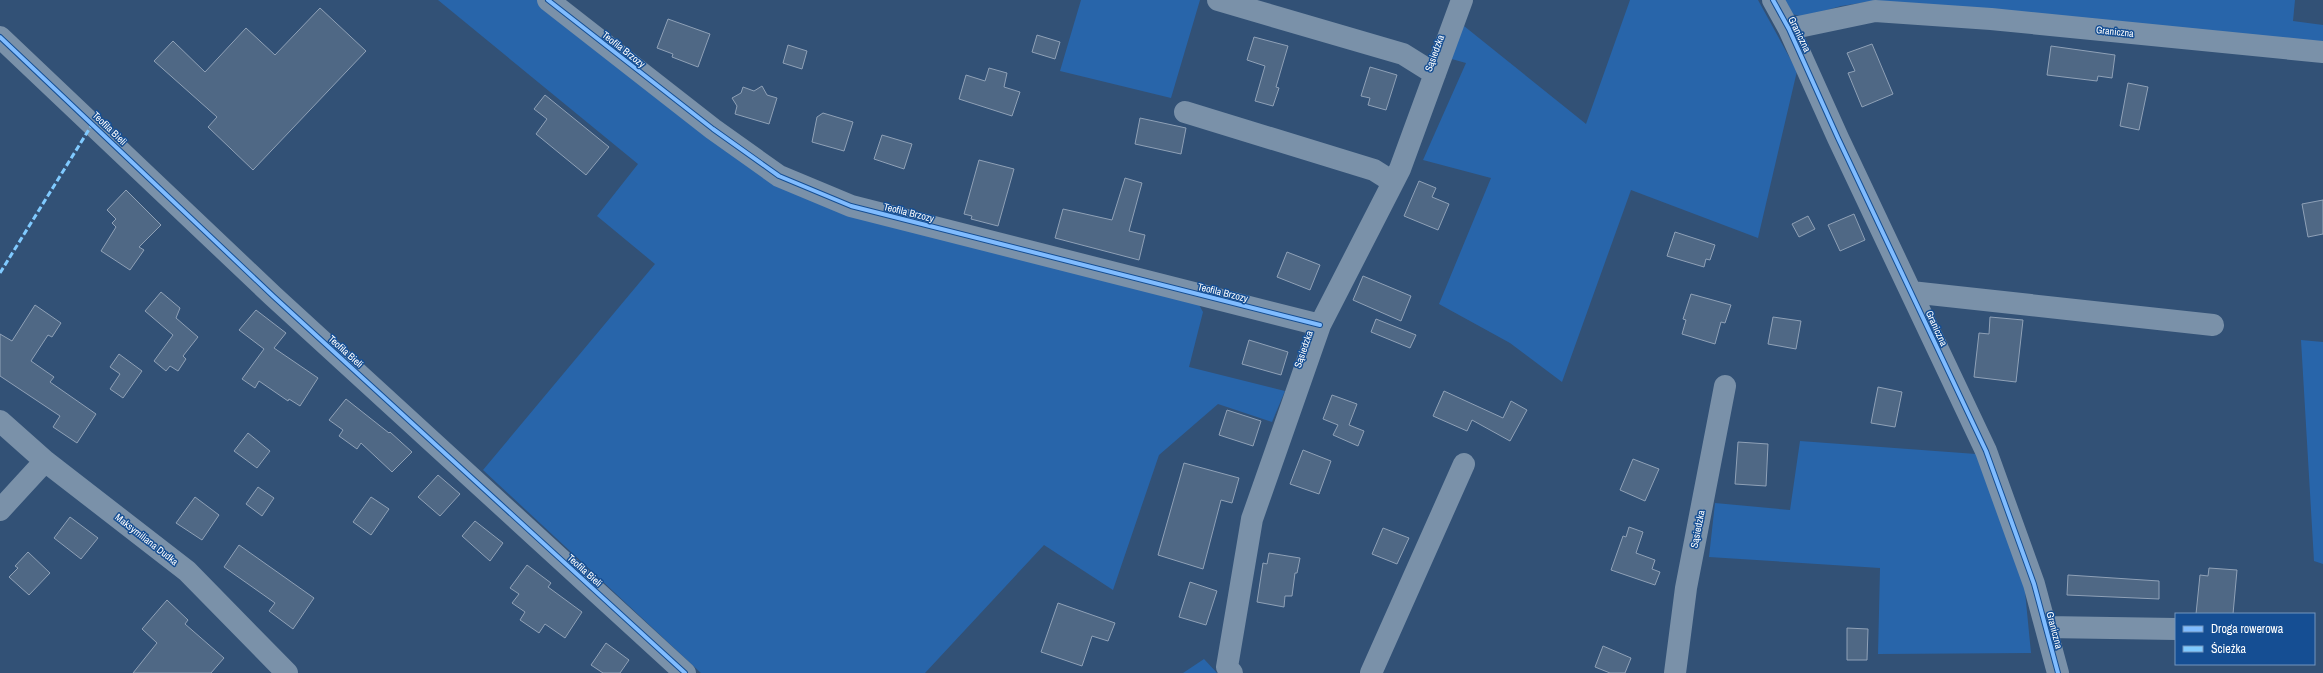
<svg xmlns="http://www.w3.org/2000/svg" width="2323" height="673" viewBox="0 0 2323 673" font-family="'Archivo Narrow',sans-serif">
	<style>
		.green { fill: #2865aa }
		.building { fill: #4f6885; stroke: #8fa1b7 }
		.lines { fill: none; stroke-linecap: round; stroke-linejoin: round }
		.minor { stroke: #7a91a9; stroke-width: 22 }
		.quiet { stroke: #80caff; stroke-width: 3; stroke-dasharray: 6 3; stroke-linecap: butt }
		.cycleway-casing { stroke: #154e93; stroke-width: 6 }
		.cycleway { stroke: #80bcff; stroke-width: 4 }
		.labels { text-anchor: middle; stroke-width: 3; stroke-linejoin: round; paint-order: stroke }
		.street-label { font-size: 10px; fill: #fff; stroke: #154e93 }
	</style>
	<rect width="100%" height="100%" fill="#325176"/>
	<!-- green -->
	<path class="green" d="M438 0H537L766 179 1197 301 1203 312 1189 367 1285 391 1272 422 1218 404 1159 455 1113 590 1044 545 925 673H701L483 470 655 264 597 216 638 164Z
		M1081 0H1200L1171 98 1060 71Z
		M1630 0H1758L1797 71 1758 238 1631 190 1562 382 1510 343 1439 304 1491 178 1423 160 1466 63 1448 58 1464 26 1586 124Z
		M1783 0H2295L2293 21 2323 25V46L1874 1 1841 6 1803 17 1792 14Z
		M2301 340 2323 342V564L2314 561Z
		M1800 441 1976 454 2023 571 2031 653 1878 654 1880 568 1709 557 1715 503 1790 510Z
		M1204 659 1217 673H1183Z"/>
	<!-- building -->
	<path class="building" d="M320 8 366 51 253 170 208 127 217 117 154 61 173 41 205 72 246 28 275 55Z
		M668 19 710 34 698 67 672 57 673 54 657 48Z
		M1037 35 1060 42 1055 59 1032 52Z
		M1254 37 1288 46 1276 87 1279 88 1273 106 1255 101 1265 66 1247 60Z
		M1872 44 1893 94 1862 107 1848 73 1855 71 1847 53Z
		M788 45 807 51 802 69 783 63Z
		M2051 46 2115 55 2112 78 2098 76 2097 81 2047 75Z
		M1370 67 1397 75 1386 110 1368 105 1370 98 1361 96Z
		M989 68 1007 73 1004 87 1020 92 1012 116 959 99 966 75 985 81Z
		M2128 83 2148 87 2139 130 2120 126Z
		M762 86 767 95 777 98 769 124 735 114 737 106 732 98 741 93 743 87 754 91Z
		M545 95 609 147 586 175 536 134 547 119 534 109Z
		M823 113 853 122 844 151 812 142 817 117Z
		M1140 118 1186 128 1181 154 1135 144Z
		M882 135 912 144 904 169 874 159Z
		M979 160 1014 169 998 226 971 219 972 216 964 214Z
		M1125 178 1142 183 1129 231 1145 235 1139 260 1055 238 1063 209 1112 220Z
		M1419 181 1436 188 1432 197 1449 204 1438 230 1404 216Z
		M126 190 161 225 139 247 144 250 130 270 101 251 116 227 112 223 116 219 107 210Z
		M2323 200V234L2308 237 2302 204Z
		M1854 214 1865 240 1840 251 1828 225Z
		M1808 216 1815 229 1799 237 1792 224Z
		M1675 232 1715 245 1710 260 1706 259 1704 267 1667 256Z
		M1287 252 1320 265 1310 290 1277 277Z
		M1363 276 1411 296 1401 321 1353 300Z
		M161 292 180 308 176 318 198 337 183 356 186 359 178 371 170 366 166 371 154 361 173 335 145 311Z
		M1691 294 1731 305 1725 323 1721 322 1715 344 1682 334 1686 320 1683 319Z
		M35 305 61 323 52 337 48 335 31 361 54 377 50 382 96 414 77 443 53 427 60 416 0 376V334L12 341Z
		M256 310 286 333 274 348 318 378 300 406 289 399 288 401 259 381 255 388 242 379 264 349 239 330Z
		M1773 317 1801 321 1796 349 1768 344Z
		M1990 317 2023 320 2016 382 1974 377 1979 333 1989 334Z
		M1376 319 1416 335 1410 348 1371 332Z
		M1249 340 1288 352 1281 375 1242 364Z
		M119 354 142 371 123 398 110 389 120 374 110 367Z
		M1878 387 1902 392 1895 427 1871 423Z
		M1444 391 1503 418 1511 401 1527 410 1510 441 1472 420 1467 431 1433 416Z
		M1332 395 1357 404 1349 425 1364 431 1358 446 1333 435 1338 425 1323 419Z
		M346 399 389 433 390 432 412 452 392 472 361 443 357 449 339 436 343 430 329 420Z
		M1227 410 1261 421 1253 446 1219 435Z
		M248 433 270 451 257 468 234 451Z
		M1738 442 1768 444 1766 486 1735 484Z
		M1303 450 1331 461 1319 494 1290 484Z
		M1633 459 1659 469 1645 501 1620 490Z
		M1184 463 1239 478 1232 503 1221 500 1203 569 1158 555Z
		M438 475 460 494 440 516 418 497Z
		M258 487 274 498 262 516 246 504Z
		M195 497 219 515 202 540 176 523Z
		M371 497 389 509 371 535 353 522Z
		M70 517 98 538 81 559 54 538Z
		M475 521 503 543 490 561 462 536Z
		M1629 527 1643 532 1636 553 1655 560 1652 569 1660 572 1655 585 1611 570 1623 536 1626 537Z
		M1383 528 1409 538 1397 564 1372 554Z
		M239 545 314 598 293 629 269 611 275 603 224 567Z
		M28 552 50 573 29 595 9 577 18 568 15 566Z
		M1269 553 1300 558 1297 573H1295L1292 596H1285L1284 607 1257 602 1263 563 1267 564Z
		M527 565 551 583 548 587 582 612 565 638 545 624 539 633 520 620 525 612 512 603 519 594 510 588Z
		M2209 568 2237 570 2233 614H2196L2200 575 2208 576Z
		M2068 575 2159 581V599L2067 595Z
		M1190 582 1217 591 1206 625 1179 617Z
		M167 600 188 620 185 624 224 658 211 673H133L157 643 142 629Z
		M1058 603 1115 623 1108 641 1092 636 1082 666 1041 652Z
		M1847 628 1868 629 1867 660H1847Z
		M606 643 629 660 620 673H603L591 665Z
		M1603 646 1631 658 1625 673H1610L1595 667Z"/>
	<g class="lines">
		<!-- minor -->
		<path class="minor" d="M548 0 713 129 779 176 851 206 1320 325
			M1218 0 1403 54 1435 74
			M1773 0 1789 29 1838 138 1986 451 2034 584 2058 673
			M1789 29 1875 11 1991 19 2323 52
			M0 37 273 296 685 673
			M1185 112 1374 170 1393 182
			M1911 292 2213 325
			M0 421 45 461
			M0 510 45 461 187 571 287 673
			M2046 627 2176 629
			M1232 673 1227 667 1252 519 1320 325 1400 169 1462 0
			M1371 673 1464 464
			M1675 673 1686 588 1725 386"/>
		<!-- quiet -->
		<path class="quiet" d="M0 273 93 123"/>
		<!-- cycleway casing -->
		<g class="cycleway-casing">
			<path id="cycleway" d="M548 0 713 129 779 176 851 206 1320 325
				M1773 0 1789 29 1838 138 1986 451 2034 584 2058 673
				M0 37 273 296 685 673"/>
		</g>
		<!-- cycleway -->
		<use href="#cycleway" class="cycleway"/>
	</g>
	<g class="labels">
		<!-- street labels -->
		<g class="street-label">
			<text transform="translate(2115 31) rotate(6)" y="4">Graniczna</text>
			<text transform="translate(1800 34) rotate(64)" y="4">Graniczna</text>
			<text transform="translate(624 49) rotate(38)" y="4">Teofila Brzozy</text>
			<text transform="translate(1434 53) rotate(-70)" y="4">Sąsiedzka</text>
			<text transform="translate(110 128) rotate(44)" y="4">Teofila Bieli</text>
			<text transform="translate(909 212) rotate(14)" y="4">Teofila Brzozy</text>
			<text transform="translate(1223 292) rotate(14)" y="4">Teofila Brzozy</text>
			<text transform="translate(1937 328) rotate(65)" y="4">Graniczna</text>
			<text transform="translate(1303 349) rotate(-71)" y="4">Sąsiedzka</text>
			<text transform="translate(346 351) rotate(42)" y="4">Teofila Bieli</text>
			<text transform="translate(1697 529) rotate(-79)" y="4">Sąsiedzka</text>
			<text transform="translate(147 539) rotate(38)" y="4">Maksymiliana Dudka</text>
			<text transform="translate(585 570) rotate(42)" y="4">Teofila Bieli</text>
			<text transform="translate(2055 630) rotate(75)" y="4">Graniczna</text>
		</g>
	</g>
	<!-- legend -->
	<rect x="2175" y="613" width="140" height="52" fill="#154e93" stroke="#7395be"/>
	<rect x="2183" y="626" width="20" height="6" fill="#80bcff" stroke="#7395be"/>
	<text x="2211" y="633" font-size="12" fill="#ffffff">Droga rowerowa</text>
	<rect x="2183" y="646" width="20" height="6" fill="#80caff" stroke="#7395be"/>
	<text x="2211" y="653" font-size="12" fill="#ffffff">Ścieżka</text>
</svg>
